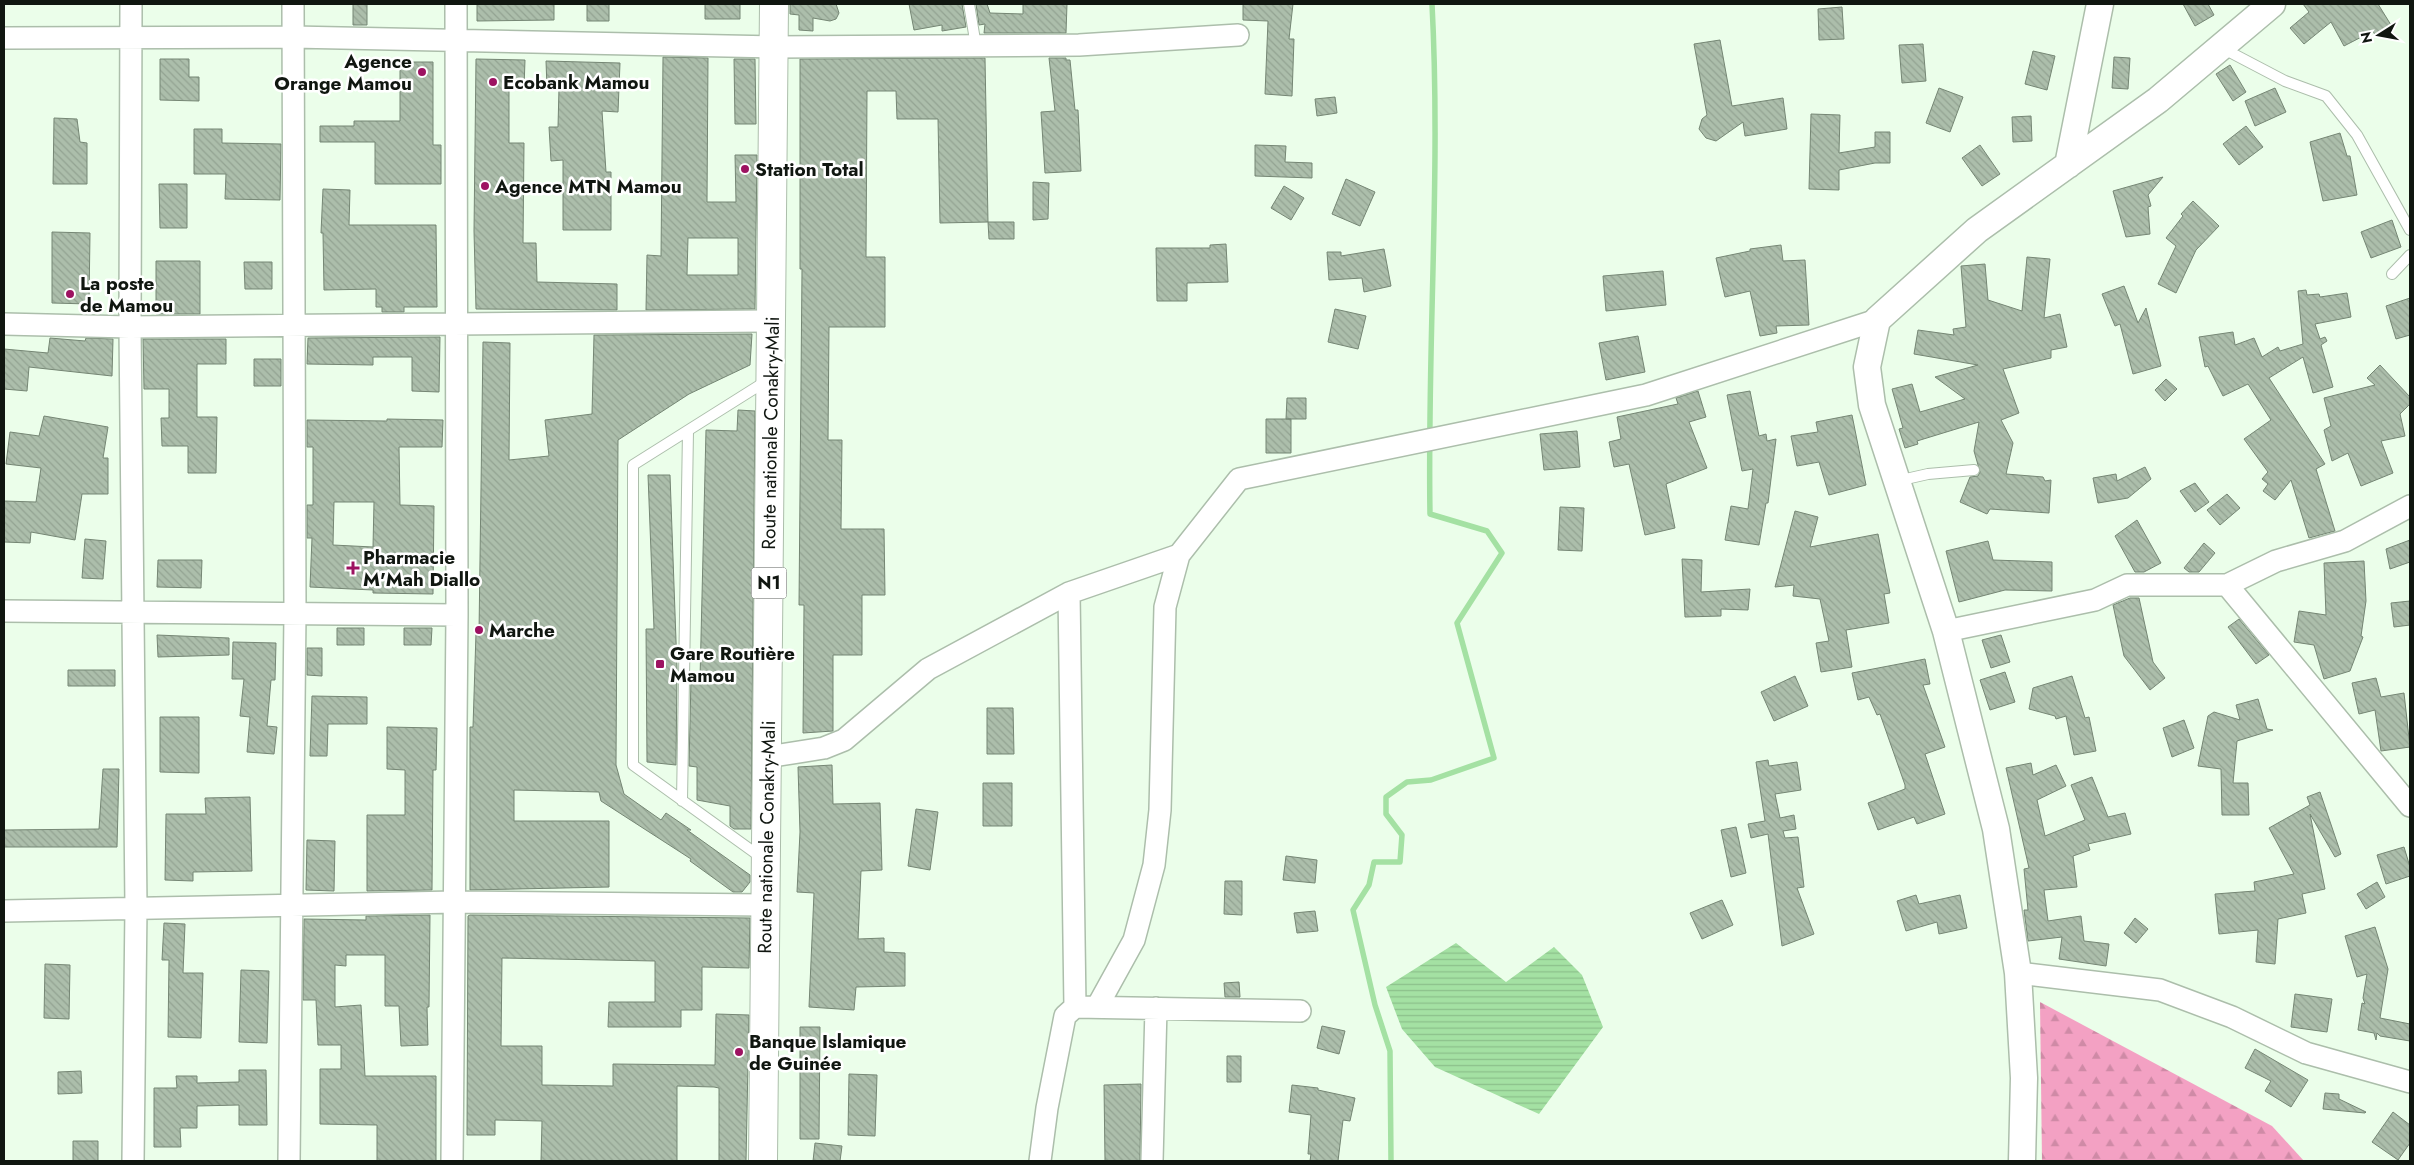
<svg xmlns="http://www.w3.org/2000/svg" width="2414" height="1165" viewBox="0 0 2414 1165" font-family="Jost,sans-serif">
	<style>
		.forest { fill: url(#forest-firs) }
		.water { fill: url(#water-rules) }
		.lines { fill: none; stroke-linecap: round; stroke-linejoin: round }
		.stream { stroke: #a4e1a3; stroke-width: 5.5 }
		.building { fill: url(#building-back-hatch); stroke: #758674; fill-rule: evenodd }
		.service-casing { stroke: #acbeab; stroke-width: 12 }
		.minor-casing { stroke: #acbeab; stroke-width: 24 }
		.tertiary-casing { stroke: #acbeab; stroke-width: 29 }
		.trunk-casing { stroke: #acbeab; stroke-width: 30 }
		.service { stroke: #fff; stroke-width: 10 }
		.minor { stroke: #fff; stroke-width: 21 }
		.tertiary { stroke: #fff; stroke-width: 26 }
		.trunk { stroke: #fff; stroke-width: 28 }
		.poi-dot { fill: #9d1261; stroke: #fff; stroke-width: 2 }
		.labels { text-anchor: middle; stroke-width: 5; stroke-linejoin: round; paint-order: stroke }
		.shield { fill: #fff; stroke: #585c58; stroke-width: 1 }
		.shield-label { font-size: 18px; font-weight: bold; fill: #101610 }
		.poi-label { font-size: 19px; font-weight: bold; fill: #101610; stroke: #fff; text-anchor: start }
		.street-label { font-size: 19px; fill: #101610; stroke: #fff }
	</style>
	<defs>
		<pattern id="forest-firs" width="22" height="20" patternUnits="userSpaceOnUse" patternTransform="scale(1.25)"><rect width="22" height="20" fill="#f3a1c3"/><path d="M5 1l3.5 6h-7zM16 11l3.5 6h-7z" fill="#cf8aa6"/></pattern>
		<pattern id="water-rules" width="6" height="5" patternUnits="userSpaceOnUse" patternTransform="scale(1.25)"><rect width="6" height="5" fill="#a4e1a3"/><path d="M0 2.5h6" fill="none" stroke="#8cc08b"/></pattern>
		<pattern id="building-back-hatch" width="6" height="6" patternUnits="userSpaceOnUse" patternTransform="scale(1.25)"><rect width="6" height="6" fill="#acbeab"/><path d="M-1 5l2 2M0 0l6 6M5-1l2 2" fill="none" stroke="#93a392"/></pattern>
	</defs>
	<rect width="100%" height="100%" fill="#ebfeea"/>
	<!-- forest -->
	<path class="forest" d="M2040 1002 2272 1126 2304 1161H2042Z"/>
	<!-- water -->
	<path class="water" d="M1456 943 1506 982 1554 947 1582 975 1603 1027 1539 1114 1435 1067 1402 1029 1386 987Z"/>
	<g class="lines">
		<!-- stream -->
		<path class="stream" d="M1391 1161 1390 1051 1375 1005 1353 910 1369 885 1374 862H1400L1402 835 1386 814V797L1407 782 1431 780 1494 758 1457 623 1502 553 1487 531 1430 514C1427 344 1441 174 1432 4"/>
	</g>
	<!-- building -->
	<path class="building" d="M353 4H367V25H353Z
		M477 4H554V20L477 21Z
		M587 4H609V21H587Z
		M705 4H740V19H705Z
		M790 4H836L839 13 836 19 830 21 813 18V31L799 30V15L790 14Z
		M909 4H962L966 27 942 31V25L914 30Z
		M976 4H987L990 13 1023 14V4H1067L1066 33H984L985 24 979 25Z
		M1243 4H1293L1289 39H1294L1292 96 1265 94 1268 21 1243 20Z
		M2183 4H2208L2214 15 2195 26Z
		M2303 4H2378L2391 25 2375 35 2373 31 2344 46 2331 22 2304 44 2290 28 2309 12Z
		M1842 7 1844 39 1819 40 1818 9Z
		M1720 40 1732 106 1783 98 1787 129 1745 136 1743 122 1716 141 1706 138 1699 129 1702 119 1707 115 1694 44Z
		M1923 44 1926 81 1902 83 1899 45Z
		M2033 51 2055 56 2047 90 2025 84Z
		M663 57 708 58 707 202H736L735 155H757L755 309 646 310 647 255 661 256ZM688 238H738V275H687Z
		M2114 57 2130 58 2128 89 2112 88Z
		M985 58 988 222H1014V239H989L988 222 940 223 938 119H897L896 91H867L866 257H885V327H829L828 440H842L841 529H884L885 595H862V655H833V731L803 733 804 605H799L802 269H800V59Z
		M1049 58H1066V60H1070L1075 110H1078L1081 171 1045 173 1041 112 1055 111Z
		M160 59H189V77H199V101L160 100Z
		M476 59 525 60 524 88 509 87V143H524L523 243H536L537 282 617 284V310L476 309 474 231Z
		M734 59H755L756 124H735Z
		M546 61 620 63 618 112 602 111 606 172H611V230H563V160L551 161 549 127H558L559 88H547Z
		M400 62H433V145H441V184H375V142H320V126H354V121H400Z
		M2230 65 2246 92 2233 101 2216 74Z
		M1939 88 1963 97 1950 132 1926 123Z
		M2275 88 2286 112 2255 126 2245 101Z
		M1335 97 1337 113 1317 116 1315 99Z
		M1811 114 1840 115 1839 153 1875 147V132H1890V163H1875L1839 170V190L1809 189Z
		M2031 116 2032 141 2013 142 2012 117Z
		M54 118 77 119 80 142 87 143V184H53Z
		M2246 126 2263 147 2239 165 2223 144Z
		M194 129H222V143L281 144 280 200 225 199 226 174H194Z
		M2340 133 2347 156H2350L2357 195 2323 201 2310 142Z
		M1255 145 1286 146 1285 162 1312 163V178L1255 176Z
		M1980 145 2000 174 1982 186 1962 158Z
		M2163 177 2148 195 2151 206 2148 207 2150 234 2126 237 2113 191Z
		M1346 179 1375 192 1360 226 1332 214Z
		M1033 182 1049 183 1048 219 1033 220Z
		M159 184H187V228H160Z
		M1284 186 1304 198 1291 220 1271 208Z
		M323 189 350 190 349 225H436L437 307H404V312H382V307H376V289L324 290 323 233H321Z
		M2193 201 2219 226 2196 250 2176 293 2158 284 2176 246 2166 238 2183 216 2181 214Z
		M2392 220 2401 247 2371 258 2361 232Z
		M52 232 90 233 89 304 52 303Z
		M1226 244 1228 282 1187 283V301H1157L1156 248H1210V245Z
		M1781 245 1783 261 1805 260 1809 325 1776 326 1777 333 1760 336 1750 291 1725 297 1716 258 1750 251V249Z
		M1384 249 1391 286 1364 292 1362 278 1329 280 1327 252H1341V256Z
		M2027 257 2050 259 2044 318 2060 314 2067 347 2051 350V358L2003 369 2019 413 2001 420 2013 443 2006 474 2043 477 2045 481 2051 480 2049 513 1990 509 1987 514 1960 502 1970 477 1978 476 1980 472 1974 451 1979 422 1917 441 1918 444 1905 448 1899 429 1903 428 1892 389 1912 384 1920 412 1965 399 1935 377 1978 365 1914 354 1918 330 1954 335 1953 329 1966 327 1961 266 1985 264 1988 300 2022 311Z
		M156 261H200V314H156Z
		M244 262H272V289H245Z
		M1663 271 1666 305 1606 311 1603 276Z
		M2124 286 2138 323 2146 308 2161 366 2133 374 2120 324 2115 326 2102 294Z
		M2306 290 2307 295 2319 294 2320 297 2347 293 2351 317 2315 324 2320 339 2325 337 2327 341 2321 345 2333 387 2313 393 2303 357 2269 378 2325 464 2316 469 2335 531 2309 538 2291 480 2275 500 2263 491 2268 484 2262 479 2268 472 2244 439 2271 420 2248 384 2223 396 2208 366 2205 367 2199 337 2233 332 2235 345 2254 338 2262 357 2278 347 2280 351 2303 344 2298 291Z
		M2410 298V335L2396 339 2386 306Z
		M1335 309 1366 316 1358 349 1328 342Z
		M752 334 750 365 689 394 618 440 616 765 624 794 661 820 666 813 691 830H687L750 875V882L742 892H733L690 861 691 859 601 801 599 792 514 790V821H609V887L470 890V727H473L476 633H479L483 342 510 343 509 460 549 456 545 420 592 414 594 335Z
		M1638 336 1645 372 1606 380 1599 343Z
		M440 337 439 392 412 391V357H373V365L307 364 308 338Z
		M50 338 85 341 86 338 113 339 112 376 29 367 27 391 4 389V349L48 353Z
		M143 339H226V364H197V417H217L216 473H188V446H162L161 418H169V389H144Z
		M254 359H281V386H254Z
		M2380 365 2410 397V404L2400 414 2405 436 2381 441 2393 473 2361 486 2348 453 2332 461 2324 430 2331 426 2324 398 2375 385 2367 378Z
		M2166 379 2177 389 2165 401 2155 390Z
		M1698 391 1706 417 1689 422 1707 468 1666 484 1675 528 1645 535 1629 464 1614 467 1609 442 1621 439 1617 417 1678 404 1676 398Z
		M1750 391 1759 436 1766 434 1767 441 1776 439 1768 503H1766L1759 545 1725 540 1731 506 1748 509 1753 469 1742 471 1727 395Z
		M1287 398H1306V419H1286Z
		M738 410 755 411 751 829H734L730 826V806L697 800V767L689 766 691 679H700L706 430 737 431Z
		M1852 415 1866 485 1829 495 1819 462 1797 466 1791 436 1818 432 1816 422Z
		M44 416 108 427 103 458H108V494H82L75 540 31 532 30 543 4 542V501L36 502 41 468 6 464 10 432 39 436Z
		M387 419 443 420 442 447H399L400 505 434 506 433 594 373 593V590L310 587 312 538H307V505H313V447H307V420L387 421ZM334 502H374L373 547 333 545Z
		M1266 419H1291V453H1266Z
		M1577 431 1580 467 1544 470 1540 434Z
		M2145 467 2151 479 2128 498 2098 503 2093 478 2116 474 2117 481Z
		M648 475H670L677 668 676 765 647 762 646 629H654Z
		M2195 483 2209 502 2195 512 2180 491Z
		M2227 494 2240 508 2220 525 2207 510Z
		M1560 507 1584 508 1582 551 1558 550Z
		M1795 511 1818 517 1810 547 1878 534 1890 593 1884 594 1889 623 1846 630 1852 667 1821 672 1816 643 1829 641 1820 599 1793 596 1794 585 1775 587Z
		M2137 520 2161 563 2144 572H2135L2115 536Z
		M85 539 106 541 103 579 82 578Z
		M2410 540V562L2390 569 2386 549Z
		M1988 541 1993 560 2052 562V591L2005 590 1959 602 1946 551Z
		M2204 543 2215 553 2199 572H2189L2184 568Z
		M1682 559 1702 560 1701 592 1750 589 1748 610 1721 609V616L1685 617Z
		M158 560H202L201 588 157 587Z
		M2364 561 2366 601 2361 636 2363 637 2350 671 2324 679 2314 645 2294 642 2299 611 2326 615 2324 563Z
		M2130 598H2139L2153 662 2165 678 2150 690 2124 656 2113 605Z
		M2410 601V625L2394 627 2391 603Z
		M2239 619 2269 655 2256 664 2228 627Z
		M337 628H364V645H337Z
		M404 628H432L431 645H404Z
		M157 635 229 638V655L158 657Z
		M2001 635 2010 662 1991 668 1982 640Z
		M233 642 276 643 275 680H271L267 726 277 727 274 754 247 752 250 717 240 716 244 679H232Z
		M307 648H322V676L307 675Z
		M1925 659 1930 684 1923 685 1945 747 1925 754 1945 814 1917 824 1914 817 1878 830 1868 803 1905 789V785L1880 714 1877 715 1869 697 1858 700 1852 673Z
		M68 670H115V686H68Z
		M2005 672 2015 702 1990 710 1980 680Z
		M1795 676 1808 706 1774 721 1761 692Z
		M2072 676 2085 718 2089 717 2096 751 2074 755 2066 716 2056 719 2055 716 2029 709 2033 688Z
		M2376 678 2381 697 2404 693 2410 747 2381 751 2375 710 2359 714 2352 683Z
		M312 696 367 697V724H328L327 756H310Z
		M2258 699 2267 729 2273 730 2237 741 2233 783H2248L2249 815H2222L2221 769 2198 766 2208 716 2214 712 2240 720 2236 705Z
		M987 708H1013L1014 754H987Z
		M160 717H199V773L160 772Z
		M2184 720 2194 748 2172 757 2163 728Z
		M387 727 437 728 436 770H433L432 890 367 891V815H405V770L387 769Z
		M1768 760 1769 766 1797 762 1801 790 1775 794 1780 818 1794 815 1796 829 1783 831 1785 838 1798 837 1804 887 1797 888 1814 934 1782 946 1768 834 1751 838 1748 824 1765 821 1756 762Z
		M2031 763 2033 775 2056 765 2066 786 2037 800 2045 836 2085 820 2071 785 2092 777 2108 817 2125 813 2131 834 2088 844 2090 850 2073 856 2077 887 2044 890 2048 921 2081 916 2084 941 2109 944 2106 966 2059 959 2062 937 2028 941 2024 910H2028L2024 869 2029 868 2006 768Z
		M832 765 833 804 880 803 882 870 861 871 858 939 884 938V952L905 953V986L856 987 854 1010 809 1007 814 893 797 892 800 832 798 767Z
		M103 769H119L117 847H4V830L99 829Z
		M983 783H1012V826H983Z
		M2320 792 2341 854 2335 857 2310 814 2325 889 2302 894 2306 913 2278 919 2275 964 2256 962 2258 930 2219 934 2215 894 2255 891 2254 882 2294 874 2269 828 2310 805 2307 797Z
		M250 797 252 871 193 872V881L165 880 166 814H206L205 798Z
		M916 809 938 812 930 870 908 866Z
		M1736 827 1746 873 1731 877 1721 830Z
		M307 840 335 841 334 891 306 890Z
		M2404 847 2410 867V876L2386 884 2377 855Z
		M1286 856 1317 860 1315 883 1283 880Z
		M1225 881H1242V915L1224 914Z
		M2377 882 2385 897 2366 909 2357 894Z
		M1916 895 1919 904 1960 895 1967 928 1939 934 1937 922 1906 931 1897 901Z
		M1722 900 1733 925 1702 939 1690 913Z
		M1315 911 1318 931 1297 933 1294 913Z
		M430 915 429 1007H427L428 1045 401 1046 399 1006H385V955H346V966L335 965V1007L361 1005 365 1076H436V1161H377V1125L320 1124V1069H341V1045H318L316 1000H303L304 919 366 920V916Z
		M470 915 750 918 749 968 702 967V1010H681V1027H608L609 1002H655V961L502 958 501 1046H542V1085L613 1086V1064L715 1065 716 1014 749 1015 746 1161H719V1088L714 1087 677 1086V1161H541L542 1121 495 1120V1135H467L468 916Z
		M2135 918 2148 929 2136 943 2124 933Z
		M164 923 185 924 183 973H203L201 1038 168 1037 169 960H162Z
		M2375 927 2388 969 2380 1018 2410 1024V1041L2380 1036 2377 1033 2376 1040 2374 1033 2358 1030 2362 1003 2365 1004 2363 998 2367 974 2357 977 2345 936Z
		M45 964 70 965 69 1019 44 1018Z
		M241 970 269 971 267 1043 239 1042Z
		M1239 982 1240 997H1225L1224 983Z
		M2295 994 2332 999 2327 1032 2291 1027Z
		M1322 1026 1345 1031 1339 1054 1317 1048Z
		M800 1027H820L819 1139H800Z
		M2255 1049 2308 1080 2291 1107 2265 1091 2271 1081 2245 1068Z
		M1227 1056H1241V1082H1227Z
		M239 1070H266L267 1125H239V1105L197 1106V1128H180L181 1147H154V1088H177L176 1076H197V1083L239 1082Z
		M81 1071 82 1093 58 1094V1072Z
		M849 1074 877 1075 875 1136 848 1135Z
		M1141 1084 1140 1161H1105L1104 1085Z
		M1292 1085 1318 1088V1090L1355 1098 1350 1121 1343 1120 1338 1161H1310L1311 1154H1308L1311 1115 1289 1112Z
		M2325 1093 2339 1094V1099L2366 1112 2365 1113 2323 1109Z
		M2393 1112 2410 1125V1143L2398 1160 2372 1142Z
		M73 1141H98V1161H73Z
		M815 1143 842 1146 840 1161H813Z"/>
	<g class="lines">
		<!-- service casing -->
		<g class="service-casing">
			<path id="service" d="M969 4 976 46
				M2222 48 2285 81 2326 96 2357 135 2410 230
				M2392 274 2410 255
				M1897 481 1928 474 1974 470
				M682 801 688 431
				M762 858 633 765V465L768 380"/>
		</g>
		<!-- minor casing -->
		<g class="minor-casing">
			<path id="minor" d="M131 4 130 327 136 907 133 1161
				M4 38 293 37 774 47 1079 45 1238 35
				M4 324 130 327 771 321
				M2227 585 2410 806
				M1069 593 1075 1007
				M4 611 457 615
				M1946 631 2095 600 2127 585H2227L2276 561 2345 541 2410 506
				M767 757 824 748 844 740 928 669 1069 593 1179 555
				M4 911 455 902 766 905
				M2018 973 2160 990 2232 1017 2306 1053 2410 1082
				M1097 1007 1134 940 1154 865 1160 810 1165 607 1179 555 1239 479 1646 395 1877 320
				M289 1161 295 613 293 4
				M452 1161 457 615 456 4
				M1040 1161 1047 1108 1065 1016 1075 1007 1300 1011
				M1152 1161 1156 1008"/>
		</g>
		<!-- tertiary casing -->
		<g class="tertiary-casing">
			<path id="tertiary" d="M2068 165 2100 4
				M2022 1161 2024 1078 2018 973 1996 829 1946 631 1872 405 1867 367 1877 320 1977 230 2158 100 2272 4"/>
		</g>
		<!-- trunk casing -->
		<g class="trunk-casing">
			<path id="trunk" d="M763 1161 774 4"/>
		</g>
		<!-- service -->
		<use href="#service" class="service"/>
		<!-- minor -->
		<use href="#minor" class="minor"/>
		<!-- tertiary -->
		<use href="#tertiary" class="tertiary"/>
		<!-- trunk -->
		<use href="#trunk" class="trunk"/>
	</g>
	<!-- markers -->
	<g class="poi-dot">
		<circle cx="422" cy="72" r="5"/>
		<circle cx="493" cy="82" r="5"/>
		<circle cx="745" cy="169" r="5"/>
		<circle cx="485" cy="186" r="5"/>
		<circle cx="70" cy="294" r="5"/>
		<path d="M350.5 560.5h5v5h5v5h-5v5h-5v-5h-5v-5h5z"/>
		<circle cx="479" cy="630" r="5"/>
		<rect x="655" y="659" width="10" height="10" rx="2.5"/>
		<circle cx="739" cy="1052" r="5"/>
	</g>
	<g class="labels">
		<!-- shield labels -->
		<rect class="shield" x="751.5" y="567.5" width="35" height="31" rx="4"/>
		<g class="shield-label">
			<text x="769" y="589">N1</text>
		</g>
		<!-- poi labels -->
		<g class="poi-label">
			<text x="412" y="68" text-anchor="end">Agence<tspan x="412" dy="22">Orange Mamou</tspan></text>
			<text x="503" y="89">Ecobank Mamou</text>
			<text x="755" y="176">Station Total</text>
			<text x="495" y="193">Agence MTN Mamou</text>
			<text x="80" y="290">La poste<tspan x="80" dy="22">de Mamou</tspan></text>
			<text x="363" y="564">Pharmacie<tspan x="363" dy="22">M'Mah Diallo</tspan></text>
			<text x="489" y="637">Marche</text>
			<text x="670" y="660">Gare Routière<tspan x="670" dy="22">Mamou</tspan></text>
			<text x="749" y="1048">Banque Islamique<tspan x="749" dy="22">de Guinée</tspan></text>
		</g>
		<!-- street labels -->
		<g class="street-label">
			<text transform="translate(770 433) rotate(-89)" y="7">Route nationale Conakry-Mali</text>
			<text transform="translate(766 837) rotate(-89)" y="7">Route nationale Conakry-Mali</text>
		</g>
	</g>
	<!-- border -->
	<rect width="2414" height="1165" fill="none" stroke="#101610" stroke-width="10"/>
	<!-- north arrow -->
	<g transform="translate(2379 35) rotate(259)" stroke="#ffffff" stroke-width="4" paint-order="stroke">
	<path d="M0-4L9 19L0 12L-9 19Z" fill="#101610"/>
	<text y="-8" font-size="14" font-weight="bold" text-anchor="middle" fill="#101610">N</text>
	</g>
</svg>
